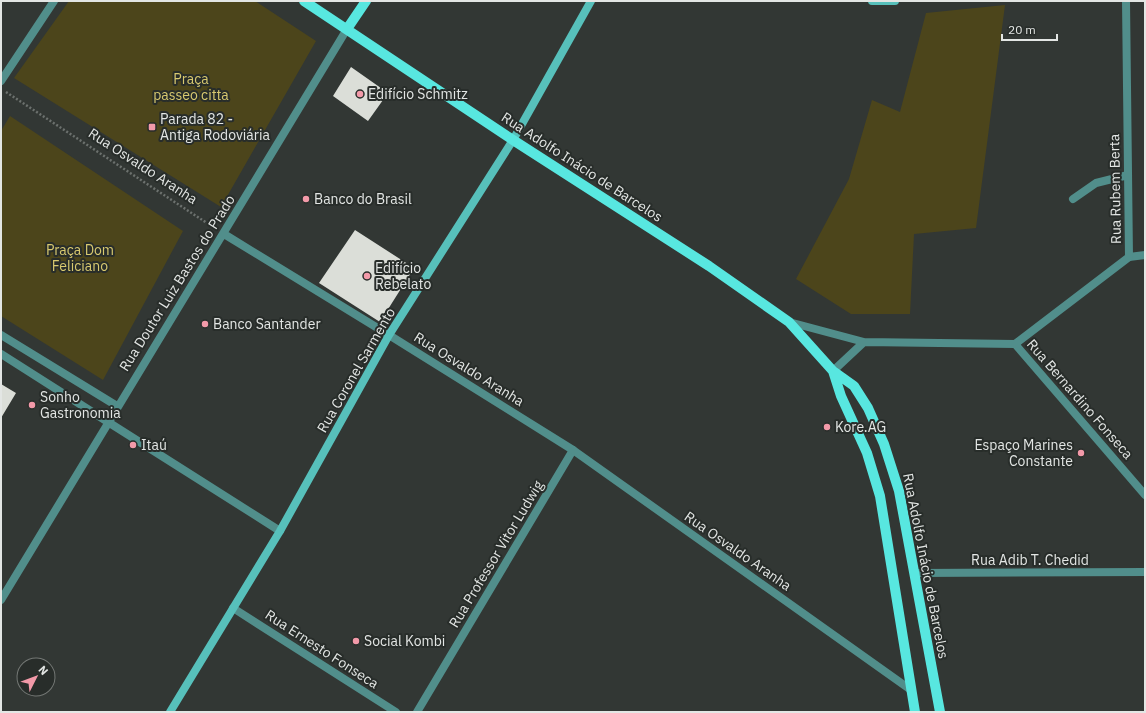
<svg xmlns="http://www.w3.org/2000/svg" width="1146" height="713" viewBox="0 0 1146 713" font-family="'IBM Plex Sans',sans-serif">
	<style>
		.green { fill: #4c451b }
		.building { fill: #dbded8 }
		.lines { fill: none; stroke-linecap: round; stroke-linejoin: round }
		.path { stroke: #6c716e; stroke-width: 2.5; stroke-dasharray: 2 2; stroke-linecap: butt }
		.service { stroke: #518e8b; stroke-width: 8 }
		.minor { stroke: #518e8b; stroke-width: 8 }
		.tertiary { stroke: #518e8b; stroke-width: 8 }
		.secondary { stroke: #57c0bb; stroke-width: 8 }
		.primary { stroke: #58e7e0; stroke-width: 10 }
		.poi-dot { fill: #f39aa9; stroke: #282d2a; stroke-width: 1.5 }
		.labels { text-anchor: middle; stroke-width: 4; stroke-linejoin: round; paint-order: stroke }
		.park-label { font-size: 14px; fill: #d8c96f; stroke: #282d2a }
		.poi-label { font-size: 14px; fill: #e3e6e4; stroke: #282d2a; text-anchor: start }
		.street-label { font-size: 14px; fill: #e3e6e4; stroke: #282d2a }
	</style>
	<rect width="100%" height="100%" fill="#323734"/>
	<!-- green -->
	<path class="green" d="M69 1H255L316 41 221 207 14 78Z
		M1005 5 976 228 914 234 910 314H851L796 279 849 179 872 100 900 112 926 13Z
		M10 116 183 231 103 380 1 316V131Z"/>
	<!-- building -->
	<path class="building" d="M351 67 388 93 368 121 333 96Z
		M355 230 414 268 380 322 319 283Z
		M1 384 16 393 1 418Z"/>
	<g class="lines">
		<!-- path -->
		<path class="path" d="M6 92 213 227"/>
		<!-- service -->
		<path class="service" d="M1073 199 1096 183 1128 175
			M1 335 117 406
			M1 354 108 422"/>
		<!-- minor -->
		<path class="minor" d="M1129 257 1145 255
			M108 422 280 531
			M915 573 1145 572
			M233 608 396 712
			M417 712 573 450"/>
		<!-- tertiary -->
		<path class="tertiary" d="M1 81 54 1
			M224 234 389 335 573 450 911 690
			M789 322 864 342
			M1015 344 1129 257 1126 1
			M833 371 864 342 1015 344 1145 495
			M1 600C115 409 233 220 347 29"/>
		<!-- secondary -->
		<path class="secondary" d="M872 1H895
			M170 712 280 531 389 335 513 140 591 1"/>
		<!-- primary -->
		<path class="primary" d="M304 1 513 140 709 266 789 322 833 371 854 386 868 408 884 444 899 491 940 712
			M347 29 366 1
			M833 371 841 396 867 453 880 496 915 712"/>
	</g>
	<!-- markers -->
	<g class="poi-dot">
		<circle cx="360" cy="94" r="4"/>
		<rect x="148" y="123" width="8" height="8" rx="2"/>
		<circle cx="306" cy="199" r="4"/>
		<circle cx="367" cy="276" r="4"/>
		<circle cx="205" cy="324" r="4"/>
		<circle cx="32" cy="405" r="4"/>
		<circle cx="827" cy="427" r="4"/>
		<circle cx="133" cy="445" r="4"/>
		<circle cx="1081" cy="453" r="4"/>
		<circle cx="356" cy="641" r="4"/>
	</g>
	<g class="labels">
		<!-- park labels -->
		<g class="park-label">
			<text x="191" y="84">Praça<tspan x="191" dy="16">passeo citta</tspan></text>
			<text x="80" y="255">Praça Dom<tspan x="80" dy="16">Feliciano</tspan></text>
		</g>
		<!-- poi labels -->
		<g class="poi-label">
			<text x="368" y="99">Edifício Schmitz</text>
			<text x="160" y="124">Parada 82 -<tspan x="160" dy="16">Antiga Rodoviária</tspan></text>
			<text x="314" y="204">Banco do Brasil</text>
			<text x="375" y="273">Edifício<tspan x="375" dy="16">Rebelato</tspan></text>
			<text x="213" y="329">Banco Santander</text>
			<text x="40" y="402">Sonho<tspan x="40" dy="16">Gastronomia</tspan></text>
			<text x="835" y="432">Kore.AG</text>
			<text x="141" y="450">Itaú</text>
			<text x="1073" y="450" text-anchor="end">Espaço Marines<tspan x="1073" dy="16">Constante</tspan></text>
			<text x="364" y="646">Social Kombi</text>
		</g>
		<!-- street labels -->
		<g class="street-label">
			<text transform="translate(143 166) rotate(33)" y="5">Rua Osvaldo Aranha</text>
			<text transform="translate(582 167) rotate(33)" y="5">Rua Adolfo Inácio de Barcelos</text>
			<text transform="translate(1115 189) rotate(-91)" y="5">Rua Rubem Berta</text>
			<text transform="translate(177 283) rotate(-58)" y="5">Rua Doutor Luiz Bastos do Prado</text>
			<text transform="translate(469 369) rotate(32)" y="5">Rua Osvaldo Aranha</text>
			<text transform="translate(356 370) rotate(-60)" y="5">Rua Coronel Sarmento</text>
			<text transform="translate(1080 399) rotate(49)" y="5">Rua Bernardino Fonseca</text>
			<text transform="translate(738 551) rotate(35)" y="5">Rua Osvaldo Aranha</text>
			<text transform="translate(496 554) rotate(-59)" y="5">Rua Professor Vitor Ludwig</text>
			<text x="1030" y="565">Rua Adib T. Chedid</text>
			<text transform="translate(926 566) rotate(79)" y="5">Rua Adolfo Inácio de Barcelos</text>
			<text transform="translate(322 649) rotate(33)" y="5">Rua Ernesto Fonseca</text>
		</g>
	</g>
	<!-- border -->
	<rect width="1146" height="713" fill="none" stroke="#e3e6e4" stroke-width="4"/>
	<!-- north arrow -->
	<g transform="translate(36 677) rotate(48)"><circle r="19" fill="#282d2a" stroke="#737774"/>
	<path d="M0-3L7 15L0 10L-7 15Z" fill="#f39aa9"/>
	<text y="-6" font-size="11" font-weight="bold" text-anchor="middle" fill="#e3e6e4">N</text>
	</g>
	<!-- scale -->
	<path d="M1002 34v6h55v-6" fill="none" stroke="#e3e6e4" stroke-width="2"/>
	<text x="1008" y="34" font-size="12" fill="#e3e6e4" stroke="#282d2a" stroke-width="3" paint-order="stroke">20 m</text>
</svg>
